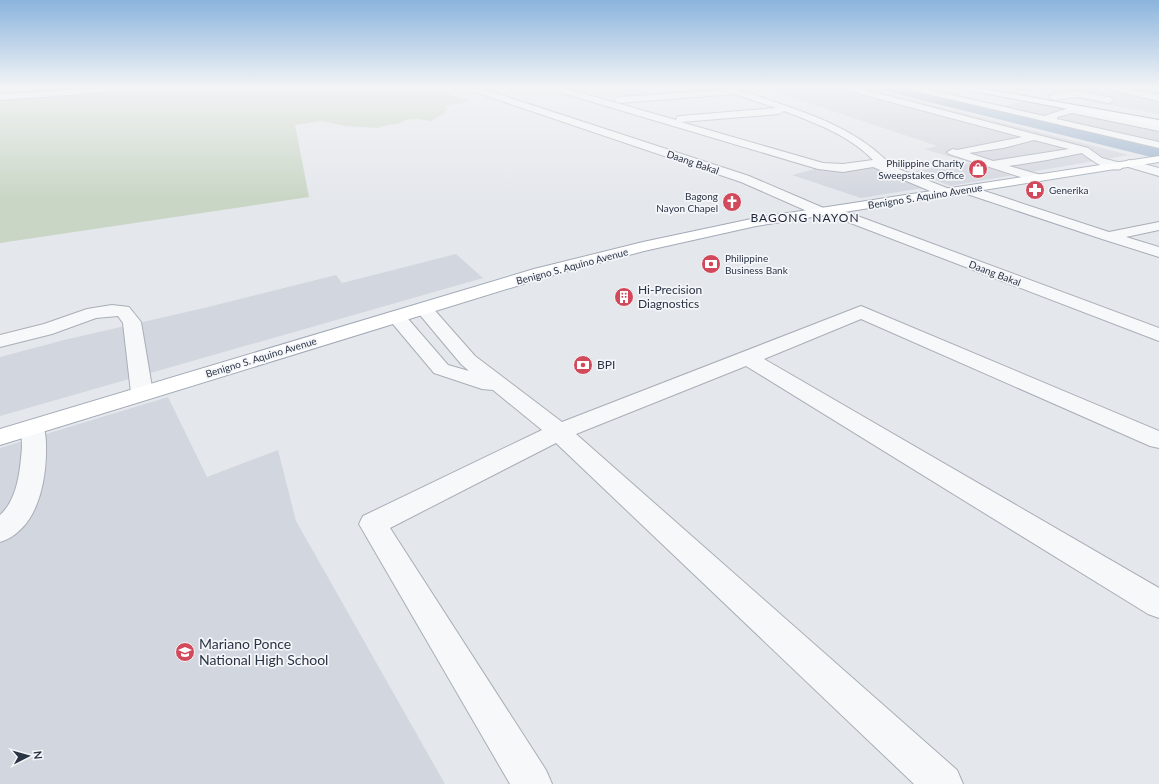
<svg xmlns="http://www.w3.org/2000/svg" width="1159" height="784" viewBox="0 0 1159 784" font-family="Lato,sans-serif">
	<style>
		.built { fill: #d2d6de }
		.green { fill: #c9d6c5 }
		.water { fill: #9fb4cc }
		.lines { fill: none; stroke-linecap: round; stroke-linejoin: round }
		.minor-casing { stroke: #a9aeb7; stroke-width: 2 }
		.major-casing { stroke: #a3abb8; stroke-width: 2 }
		.highway-casing { stroke: #8b94a3; stroke-width: 2 }
		.minor { fill: #f7f8fa; fill-rule: evenodd }
		.major { fill: #fff; fill-rule: evenodd }
		.highway { fill: #fff; fill-rule: evenodd }
		.labels { text-anchor: middle; stroke-width: 3.5; stroke-linejoin: round; paint-order: stroke }
		.far-street-label { font-size: 10px; fill: #2b3445; stroke: #f4f6f9 }
		.far-poi-label { font-size: 10px; fill: #2b3445; stroke: #f4f6f9; text-anchor: end }
		.far-quarter-label { font-size: 12px; letter-spacing: 1px; fill: #1d2536; stroke: #f4f6f9 }
		.poi-label { font-size: 12px; fill: #2b3445; stroke: #f4f6f9; text-anchor: start }
		.near-poi-label { font-size: 14px; fill: #2b3445; stroke: #f4f6f9; text-anchor: start }
	</style>
	<rect width="100%" height="100%" fill="#e4e7ec"/>
	<!-- built -->
	<path class="built" d="M764 88H865L1129 155 950 186 914 171 971 163 924 149 937 146Z
		M1010 88H1159V114L1132 109Z
		M1026 101 1159 125V143L1000 107Z
		M864 162 923 188 861 198 792 175 822 167Z
		M456 254 483 278 0 416V357L64 340 204 308 336 275 342 283Z
		M168 397 207 477 278 450 296 521 445 784H0V448Z"/>
	<!-- green -->
	<path class="green" d="M172 88H432L470 101 445 106 448 108 445 113 431 121 418 119 406 120 400 123 383 126 378 128 345 126 321 121 295 125 309 197 0 243V99Z"/>
	<!-- water -->
	<path class="water" d="M872 88H908L1159 149V159Z"/>
	<g class="lines">
		<!-- minor casing -->
		<g class="minor-casing">
			<path id="minor" d="M100 88H139L135 90 0 100V94Z
				M468 88H480L749 176 826 209 831 207 836 208 1159 328V341L827 214 821 216 816 215 741 182 469 90Z
				M555 88H564L676 120 677 117 680 116 776 108 735 94 618 103 614 100 618 97 723 90 721 88C738 88 755 95 772 101 813 115 854 129 886 160L888 162 886 164 952 190 954 193 952 196H942L873 167 843 172 818 169 559 92ZM784 111C815 123 849 135 873 160L843 164 823 163 681 122 779 114Z
				M845 88H858L1088 148 1102 158 1121 163 1123 166 1121 169C1108 172 1092 161 1082 153L1047 160 1009 166 1041 175 1043 178 1041 181H1033L949 154 947 152 953 149 957 150 1022 137 846 90ZM1034 140 1069 149 993 161 969 153 1003 148Z
				M907 88H921L1044 116 1072 107 1159 125V131L1072 113 1057 117V119L1159 142V148L911 90Z
				M1106 88H1121L1159 95V101L1110 90Z
				M1079 91 1112 98 1113 100 1109 103 1079 97 1053 100 1049 97 1053 94Z
				M1129 160 1159 168V176L1125 166 1123 164 1125 162Z
				M969 186 1109 232 1159 222V230L1126 237 1159 247V257L1102 239 964 193 963 190 964 187Z
				M424 304 430 305 475 356 562 422 861 306 1159 431V448L1150 446 861 319 764 359 1159 588V618L1148 614 746 366 576 434 957 770 963 784H914L556 443 390 528 546 770 552 784H510L359 524 363 516 542 430 493 390 482 389 434 373 387 317 389 313 396 311 403 313 448 365 469 371 461 364 415 309 418 305Z
				M112 305 129 307 141 322 153 393 150 398 142 400 134 398 131 393 123 323 118 316 96 318 52 334 0 347V335L44 324 87 309Z
				M33 420 41 423C47 432 46 444 46 455 45 488 35 531 0 542V515C18 499 20 470 22 447 22 438 20 430 25 423Z"/>
		</g>
		<!-- major casing -->
		<g class="major-casing">
			<path id="major" d="M1159 156V162L756 226 644 251 546 277 0 445V429L534 269 643 242 756 218Z"/>
		</g>
		<!-- highway casing -->
		<g class="highway-casing">
			<path id="highway" d="M963 88H980L1159 120V126L967 90Z"/>
		</g>
		<!-- minor -->
		<use href="#minor" class="minor"/>
		<!-- major -->
		<use href="#major" class="major"/>
		<!-- highway -->
		<use href="#highway" class="highway"/>
	</g>
	<!-- sky -->
	<linearGradient id="sky" x2="0" y2="1"><stop stop-color="#8bb4dd"/><stop offset="0.44" stop-color="#f3f4f6"/><stop offset="1" stop-color="#f3f4f6" stop-opacity="0"/></linearGradient>
	<rect width="1159" height="198" fill="url(#sky)"/>
	<!-- icons -->
	<defs>
		<g id="shop-disc" transform="scale(1)"><circle r="9.5" fill="#d1495b" stroke="#f4f6f9"/><path d="M-5-2.5h2.3a2.7 3.5 0 0 1 5.4 0H5L5.5 6h-11ZM-1.5-2.5h3a1.5 2.3 0 0 0-3 0Z" fill="#fff"/></g>
		<g id="pharmacy-disc" transform="scale(1)"><circle r="9.5" fill="#d1495b" stroke="#f4f6f9"/><path d="M-2-6h4v4h4v4h-4v4h-4v-4h-4v-4h4Z" fill="#fff"/></g>
		<g id="church-disc" transform="scale(1)"><circle r="9.5" fill="#d1495b" stroke="#f4f6f9"/><path d="M-1.2-6h2.4v3.5h3.3v2.4h-3.3V6h-2.4V-.1h-3.3v-2.4h3.3Z" fill="#fff"/></g>
		<g id="bank-disc" transform="scale(1)"><circle r="9.5" fill="#d1495b" stroke="#f4f6f9"/><path d="M-6-4H6V4H-6ZM0-2.3a2.3 2.3 0 1 0 0 4.6a2.3 2.3 0 1 0 0-4.6Z" fill="#fff"/></g>
		<g id="building-disc" transform="scale(1)"><circle r="9.5" fill="#d1495b" stroke="#f4f6f9"/><path d="M-4-6H4V6H1V3H-1V6H-4ZM-2.5-4.3h1.7v1.8h-1.7ZM.8-4.3h1.7v1.8H.8ZM-2.5-1h1.7V.8h-1.7ZM.8-1h1.7V.8H.8Z" fill="#fff"/></g>
		<g id="school-disc" transform="scale(1)"><circle r="9.5" fill="#d1495b" stroke="#f4f6f9"/><path d="M0-5L7-2L0 1L-7-2ZM-4 1L0 2.5L4 1V4Q0 6-4 4Z" fill="#fff"/></g>
	</defs>
	<g fill-rule="evenodd">
		<use href="#shop-disc" x="978" y="169"/>
		<use href="#pharmacy-disc" x="1035" y="190"/>
		<use href="#church-disc" x="732" y="202"/>
		<use href="#bank-disc" x="711" y="264"/>
		<use href="#building-disc" x="624" y="297"/>
		<use href="#bank-disc" x="583" y="365"/>
		<use href="#school-disc" x="185" y="652"/>
	</g>
	<g class="labels">
		<!-- far-street labels -->
		<g class="far-street-label">
			<text transform="translate(693 162) rotate(19)" y="4">Daang Bakal</text>
			<text transform="translate(925 196) rotate(-9)" y="4">Benigno S. Aquino Avenue</text>
			<text transform="translate(572 266) rotate(-15)" y="4">Benigno S. Aquino Avenue</text>
			<text transform="translate(995 273) rotate(21)" y="4">Daang Bakal</text>
			<text transform="translate(261 357) rotate(-17)" y="4">Benigno S. Aquino Avenue</text>
		</g>
		<!-- far-poi labels -->
		<g class="far-poi-label">
			<text x="964" y="167">Philippine Charity<tspan x="964" dy="12">Sweepstakes Office</tspan></text>
			<text x="1049" y="194" text-anchor="start">Generika</text>
			<text x="718" y="200">Bagong<tspan x="718" dy="12">Nayon Chapel</tspan></text>
			<text x="725" y="262" text-anchor="start">Philippine<tspan x="725" dy="12">Business Bank</tspan></text>
		</g>
		<!-- far-quarter labels -->
		<g class="far-quarter-label">
			<text x="805" y="222">BAGONG NAYON</text>
		</g>
		<!-- poi labels -->
		<g class="poi-label">
			<text x="638" y="294">Hi-Precision<tspan x="638" dy="14">Diagnostics</tspan></text>
			<text x="597" y="369">BPI</text>
		</g>
		<!-- near-poi labels -->
		<g class="near-poi-label">
			<text x="199" y="649">Mariano Ponce<tspan x="199" dy="16">National High School</tspan></text>
		</g>
	</g>
	<!-- north arrow -->
	<g transform="translate(28 756) rotate(84)" stroke="#f4f6f9" stroke-width="3" paint-order="stroke">
	<path d="M0-3L7 15L0 10L-7 15Z" fill="#2b3445"/>
	<text y="-6" font-size="11" font-weight="bold" text-anchor="middle" fill="#2b3445">N</text>
	</g>
</svg>
